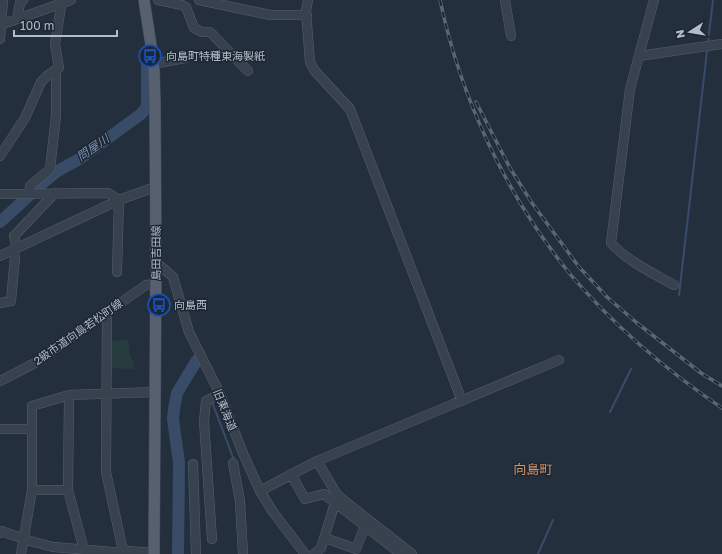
<svg xmlns="http://www.w3.org/2000/svg" width="722" height="554" viewBox="0 0 722 554" font-family="'Golos Text','Noto Sans JP',sans-serif">
	<style>
		.green { fill: #263c3f }
		.lines { fill: none; stroke-linecap: round; stroke-linejoin: round }
		.stream { stroke: #394c67; stroke-width: 2 }
		.river { stroke: #394c67; stroke-width: 12 }
		.minor-casing { stroke: #565f6c; stroke-width: 10 }
		.major-casing { stroke: #414a57; stroke-width: 12 }
		.minor { stroke: #38414e; stroke-width: 9 }
		.major { stroke: #56606e; stroke-width: 11 }
		.rail-casing { stroke: #5a6575; stroke-width: 3.5 }
		.rail { stroke: #1d2633; stroke-width: 2; stroke-dasharray: 6; stroke-linecap: butt }
		.labels { text-anchor: middle; stroke-width: 3; stroke-linejoin: round; paint-order: stroke }
		.poi-label { font-size: 11px; fill: #b4bcc9; stroke: #1d2633; text-anchor: start }
		.street-label { font-size: 11px; fill: #b4bcc9; stroke: #1d2633 }
		.water-label { font-size: 12px; font-style: italic; fill: #7c92b1; stroke: #1d2633 }
		.quarter-label { font-size: 13px; fill: #d59563; stroke: #1d2633 }
	</style>
	<rect width="100%" height="100%" fill="#242f3e"/>
	<!-- green -->
	<path class="green" d="M128 339 130 356 134 363 133 369 112 368V341Z"/>
	<g class="lines">
		<!-- stream -->
		<path class="stream" d="M708 42 713 0
			M679 295 707 51
			M212 402 234 460
			M610 412 631 369
			M538 554 553 520"/>
		<!-- river -->
		<path class="river" d="M0 222 45 181 56 172 81 158 141 114 147 107V56
			M178 554 179 463 173 419 174 409 177 393 197 360"/>
		<!-- minor casing -->
		<g class="minor-casing">
			<path id="minor" d="M158 0 182 5 186 7 194 28 202 32H210L248 71
				M199 0 270 15H307
				M308 0 306 11 310 62 314 70 350 109 462 401
				M505 0 511 36
				M654 0 630 89 611 243C627 261 653 273 674 285
				M17 19 20 3 23 0
				M0 25 71 0
				M0 39 3 0
				M639 56 722 44
				M153 64 185 58
				M0 156 25 118 41 82 47 76 59 68 55 44 62 0
				M0 194 108 193 119 200 117 272
				M29 194 30 186 50 169 56 116V70
				M17 248 14 236 55 193
				M0 256 119 200 155 187
				M156 262 173 277 189 332 220 394 242 451 260 491 273 512 305 554
				M0 303 11 301 15 257 13 250
				M107 312 106 472 123 551
				M0 381 35 363 146 285 156 284
				M69 395 68 490 84 550
				M0 429H32
				M317 461 336 493 342 499 412 554
				M233 463 240 501 243 554
				M193 464 196 554
				M291 474 305 499 324 494 401 554
				M32 490H68
				M260 491 317 461 559 360
				M0 533 1 531 30 541 53 547 113 552 127 551 154 553
				M325 538 356 549 365 526
				M212 539 204 421 206 401 220 394
				M21 554 32 490V406L69 395 155 392
				M314 554 321 548 335 503"/>
		</g>
		<!-- major casing -->
		<g class="major-casing">
			<path id="major" d="M144 0 151 45 154 70 155 103 156 262 154 554"/>
		</g>
		<!-- minor -->
		<use href="#minor" class="minor"/>
		<!-- major -->
		<use href="#major" class="major"/>
		<!-- rail casing -->
		<g class="rail-casing">
			<path id="rail" d="M440 0C461 99 506 195 570 274 614 326 666 370 722 408
				M476 102 510 168 532 203 579 267 607 297 637 323 701 373 722 386"/>
		</g>
		<!-- rail -->
		<use href="#rail" class="rail"/>
	</g>
	<!-- icons -->
	<defs>
		<g id="bus-ring" transform="scale(1.15)"><circle r="9.5" fill="#1d2633" stroke="#1a4fb4" stroke-width="1.5"/><path d="M-5-6H5V4H4V6H2V4H-2V6H-4V4H-5ZM-3.5-4V0h7V-4ZM-3.5 1.2v1.5H-2V1.2ZM2 1.2v1.5H3.5V1.2Z" fill="#1a4fb4"/></g>
	</defs>
	<g fill-rule="evenodd">
		<use href="#bus-ring" x="150" y="56"/>
		<use href="#bus-ring" x="159" y="305"/>
	</g>
	<g class="labels">
		<!-- poi labels -->
		<g class="poi-label">
			<text x="166" y="60">向島町特種東海製紙</text>
			<text x="174" y="309">向島西</text>
		</g>
		<!-- street labels -->
		<g class="street-label">
			<text transform="translate(156 253) rotate(-90)" y="4">島田吉田線</text>
			<text transform="translate(78 332) rotate(-35)" y="4">2級市道向島若松町線</text>
			<text transform="translate(225 410) rotate(68)" y="4">旧東海道</text>
		</g>
		<!-- water labels -->
		<g class="water-label">
			<text transform="translate(93 148) rotate(-35)" y="4">問屋川</text>
		</g>
		<!-- quarter labels -->
		<g class="quarter-label">
			<text x="533" y="474">向島町</text>
		</g>
	</g>
	<!-- north arrow -->
	<g transform="translate(690 32) rotate(258)" stroke="#1d2633" stroke-width="3" paint-order="stroke">
	<path d="M0-3L7 15L0 10L-7 15Z" fill="#b4bcc9"/>
	<text y="-6" font-size="11" font-weight="bold" text-anchor="middle" fill="#b4bcc9">N</text>
	</g>
	<!-- scale -->
	<path d="M14 30v6h103v-6" fill="none" stroke="#b4bcc9" stroke-width="2"/>
	<text x="20" y="30" font-size="12" fill="#b4bcc9" stroke="#1d2633" stroke-width="3" paint-order="stroke">100 m</text>
</svg>
